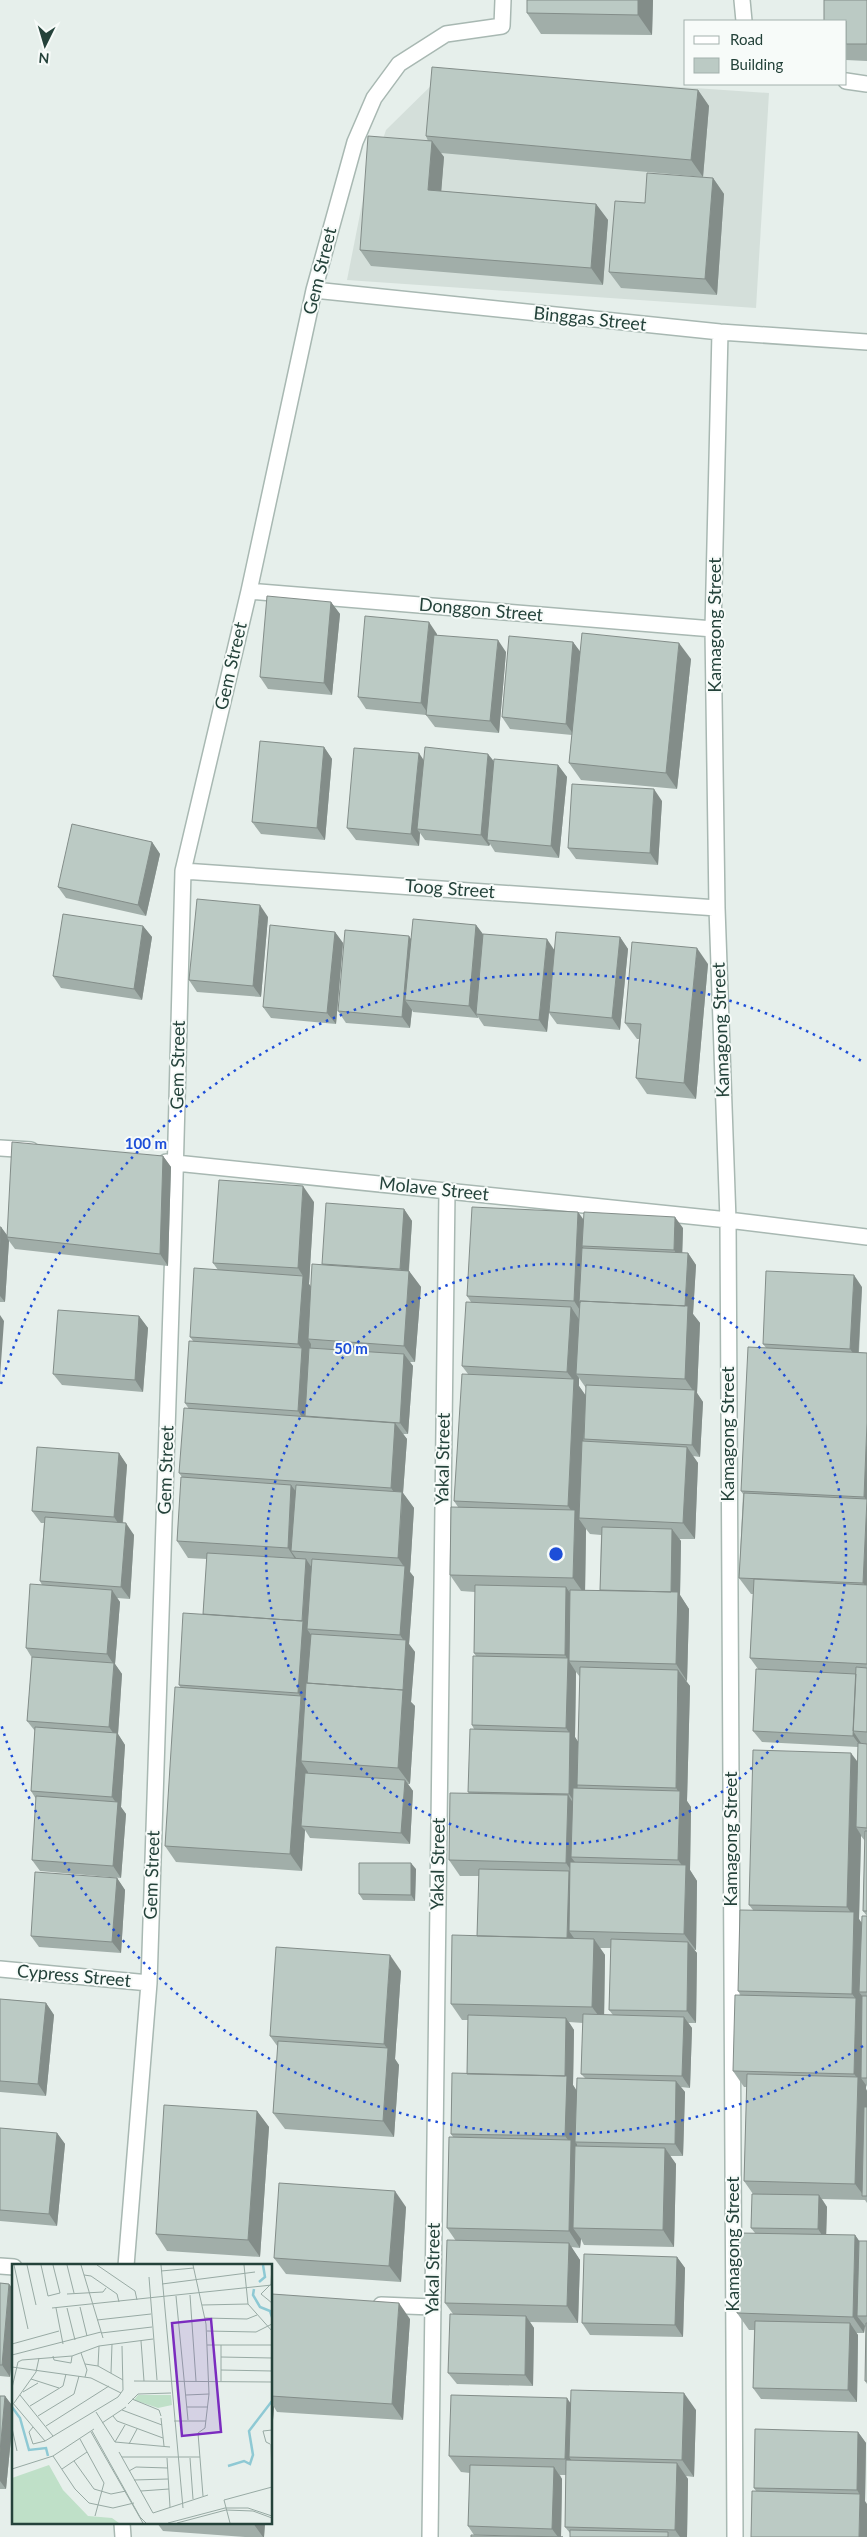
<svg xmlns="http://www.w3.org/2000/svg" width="867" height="2537" viewBox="0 0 867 2537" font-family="Lato,sans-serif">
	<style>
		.built { fill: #d4dfda }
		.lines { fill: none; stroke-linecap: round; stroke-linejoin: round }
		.minor-casing { stroke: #a8b8b2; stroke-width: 18 }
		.minor { stroke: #fff; stroke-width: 15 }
		.wall { fill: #a1aea9; fill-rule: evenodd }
		.shaded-wall { fill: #838d89 }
		.building { fill: #bbcac4; stroke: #838d89 }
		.ring { fill: none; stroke: #1d4ed8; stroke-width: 2.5; stroke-dasharray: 2.5 5 }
		.labels { text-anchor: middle; stroke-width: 4; stroke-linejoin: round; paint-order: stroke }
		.street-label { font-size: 18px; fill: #24423a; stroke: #f7fbf9 }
		.inset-river { fill: none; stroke: #8ec9d4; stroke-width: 2.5 }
		.inset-road { fill: none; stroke: #98aaa4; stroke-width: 1 }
		.view { fill: #7b2cbf; fill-opacity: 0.15; stroke: #7b2cbf; stroke-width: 2.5 }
		.inset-edge { fill: none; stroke: #24423a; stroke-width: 2.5 }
		.centre { fill: #1d4ed8; stroke: #f7fbf9; stroke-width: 2.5 }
		.ring-label { font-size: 15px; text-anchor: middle; font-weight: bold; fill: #1d4ed8; stroke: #f7fbf9; stroke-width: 4; stroke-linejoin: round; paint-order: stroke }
	</style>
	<rect width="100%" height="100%" fill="#e6efeb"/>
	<!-- built -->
	<path class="built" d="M446 71 769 93 756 308 347 280 363 199 386 130Z"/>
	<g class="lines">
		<!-- minor casing -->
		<g class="minor-casing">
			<path id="minor" d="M742 0 744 21
				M846 81 867 84
				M314 290 720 332 867 342
				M720 332 713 629 717 908 728 1220 735 2537
				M249 591 713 629
				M183 871 717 908
				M0 1148 31 1150
				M166 1162 728 1220 867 1237
				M0 1969 149 1983
				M0 2266 14 2267
				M126 2266 149 1983 174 1216 183 871 249 591 314 290 355 142 374 98 399 64 446 34 502 26 503 0
				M381 2305 432 2307
				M122 2523 123 2537
				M430 2537 447 1191"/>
		</g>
		<!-- minor -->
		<use href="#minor" class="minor"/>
	</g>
	<!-- wall -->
	<path class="wall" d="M527 0H653L652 35 541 34 527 13Z
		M867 0V61L846 60V21Z
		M698 90 709 106 703 177 441 153 444 157 441 191 596 204 608 220 603 285 371 266 360 250 428 141 426 136Z
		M713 178 724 194 717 295 621 288 609 272 645 203Z
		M331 602 340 614 332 695 268 689 260 677Z
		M437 634V635L506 652 499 733 435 727 426 715 366 709 358 697Z
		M573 642 580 652 691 659 677 789 581 780 569 763 572 735 510 729 502 717Z
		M324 747 332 759 325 840 261 834 252 822Z
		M424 760 494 762 558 765 567 777 559 858 495 852 490 844 489 846 425 840 420 833 419 846 356 840 347 828Z
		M662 801 658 865 576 859 568 848Z
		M152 842 160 854 146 916 66 898 58 887Z
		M268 917 261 997 197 992 189 980Z
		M476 925 483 934 554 950 620 937 628 949 620 1030 557 1024 549 1013 547 1032 484 1026 478 1017V1018L413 1012 412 1010 410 1028 346 1023 338 1011 411 939Z
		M143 926 152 937 142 1000 61 988 53 976Z
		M335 932 343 943 336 1024 271 1018 263 1007Z
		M708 964 696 1099 647 1094 636 1078 639 1039H637L625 1023Z
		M163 1156 171 1167 168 1266 15 1249 9 1241 5 1302H0V1227H1L7 1235Z
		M314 1202 309 1284 311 1287 323 1265 322 1264 404 1209 412 1221 409 1271 421 1287 415 1362H410L413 1366 408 1434H403L407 1439 403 1493 414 1508 410 1572 414 1577 409 1644 415 1652 411 1702 415 1706 410 1784H408L413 1791 410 1844 310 1838 305 1830 302 1871 176 1862 165 1846 181 1688 179 1685 203 1614 207 1559 188 1558 177 1541 182 1477 179 1473 189 1409 185 1403 193 1341 190 1337 218 1270 213 1263Z
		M578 1212 584 1220 683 1228 682 1253H688L696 1265 693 1314 700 1323 697 1393 703 1402 700 1457 693 1456 698 1463 695 1539H679L681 1541 680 1595 689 1609 687 1681H686L690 1686 687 1801 691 1807 690 1870 697 1881 696 1950H694L697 1953 696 2023H688L692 2028 690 2088 681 2087 685 2092 683 2156H670L676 2164 674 2247 584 2245 581 2239 580 2248 571 2247 580 2260 578 2323 530 2322 534 2328 533 2386 457 2384 448 2373 453 2314 445 2303 456 2241 447 2228 453 2137 451 2134 467 2074 468 2020H462L451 2004 477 1936 479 1876H460L449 1860 469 1793 468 1792 474 1729 472 1725 476 1656 474 1653 475 1592 461 1591 450 1575 458 1507 454 1501 468 1374 462 1366 471 1302 467 1296ZM579 1378 586 1388V1396L579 1386ZM586 1529 590 1534 601 1535 600 1590H585ZM576 1672 580 1677 578 1743 575 1737ZM600 1948H611L609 2010 613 2015H604L605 1955ZM569 2022 583 2023 581 2074 585 2078 577 2091 573 2085 574 2030Z
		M862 1287 859 1352 867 1353V2087L866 2085V2089L867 2091V2203L865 2200 822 2199 827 2207 826 2235H855L859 2241H867V2384L865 2381 866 2328 865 2326 864 2333H856L858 2335 857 2402 761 2399 753 2388 754 2330H749L737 2313 755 2233 751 2228 753 2194 744 2181 747 2087H744L733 2071 741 1995 738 1991 753 1910 749 1905 857 1762 858 1747 762 1742 753 1731 758 1669 750 1658 753 1594H751L739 1578 743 1494 741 1491 766 1348 763 1344ZM861 1836 865 1841 863 1911 867 1916 861 1923 859 1919Z
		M139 1316 148 1328 143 1392 62 1385 53 1374Z
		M119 1453 127 1465 123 1523 134 1535 130 1599 117 1598 120 1602 115 1664 122 1674 118 1734 125 1745 121 1807 126 1814 121 1878 40 1871 32 1860 36 1799 31 1791 35 1731 27 1721 32 1658 26 1648 42 1585 40 1581 44 1523H41L32 1511Z
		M416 1869 415 1901 363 1900 359 1894Z
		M117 1878 125 1890 121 1953 39 1947 31 1936Z
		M401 1971 395 2059 399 2065 394 2137 285 2129 273 2113 278 2047 270 2036Z
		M0 1999 46 2003 54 2015 46 2096 0 2092Z
		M257 2111 269 2127 260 2257 167 2251 156 2234Z
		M0 2128 57 2133 65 2144 57 2226 0 2221Z
		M406 2207 401 2282 286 2274 274 2258Z
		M677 2257 685 2268 683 2337 590 2335 582 2323Z
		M0 2283 9 2284 14 2290V2337L10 2377 0 2376Z
		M271 2304 410 2319 403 2420 277 2412 274 2407 271 2446Z
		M0 2396H5L14 2408 6 2489H0Z
		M570 2403 696 2410 694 2477 686 2476 688 2479 687 2537H570V2533L565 2527 566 2475H560L562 2479 561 2537 474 2535 468 2526 470 2473 461 2472 449 2456Z
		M858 2432 866 2443 865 2501 756 2491 754 2488Z
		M157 2523H265L264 2537H245L163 2531Z"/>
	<!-- shaded-wall -->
	<path class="shaded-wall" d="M638 0H653L652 35 638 15Z
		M698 90 709 106 703 177 691 160Z
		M432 141 444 157 440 207 428 190Z
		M713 178 724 194 717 295 705 279Z
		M596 204 608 220 603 285 591 268Z
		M331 602 340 614 332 695 324 683Z
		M429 622 437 634 429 715 421 703Z
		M498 640 506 652 499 733 490 721Z
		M573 642 582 654 574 735 566 724Z
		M679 643 691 659 677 789 666 773Z
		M324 747 332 759 325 840 317 828Z
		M419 753 427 765 417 829 420 833 419 846 411 834Z
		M488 754 497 765 487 840 490 844 489 846 481 835Z
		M558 765 567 777 559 858 551 846Z
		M654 789 662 801 658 865 650 853Z
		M152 842 160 854 146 916 138 905Z
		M260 905 268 917 261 997 253 986Z
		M476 925 485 937 476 1014 478 1018 469 1006Z
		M143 926 152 937 142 1000 134 989Z
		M335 932 343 943 336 1024 327 1013Z
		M409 936 417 948 405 1000 412 1010 410 1028 402 1017Z
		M620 937 628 949 620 1030 612 1018Z
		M547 939 555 951 547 1032 539 1020Z
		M697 948 708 964 696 1099 684 1083Z
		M163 1156 171 1167 168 1266 160 1254Z
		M303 1186 314 1202 309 1284 315 1292 308 1339 311 1344 310 1360 309 1428 298 1411 302 1349 298 1344 303 1276 298 1268Z
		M404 1209 412 1221 408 1280 400 1269Z
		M578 1212 589 1228 582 1246 588 1254 579 1303 585 1312V1318L574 1301Z
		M675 1217 683 1228 682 1262 674 1250Z
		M1 1227 9 1238 7 1237 9 1241 5 1302 0 1296V1245Z
		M688 1253 696 1265 693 1314 700 1323 697 1393 703 1402 700 1457 692 1445 694 1392 685 1379V1308Z
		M409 1271 421 1287 415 1362 404 1346Z
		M854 1275 862 1287 858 1360 850 1349Z
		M571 1307 582 1324 576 1374 579 1378V1386L586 1396 579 1519 586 1529 585 1595 573 1578 575 1516 568 1506 574 1381 567 1372Z
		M0 1315 4 1321 0 1377Z
		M139 1316 148 1328 143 1392 135 1380Z
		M404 1354 413 1366 408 1434 400 1423Z
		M395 1423 407 1439 403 1493 414 1508 410 1572 414 1577 409 1644 415 1652 411 1702 415 1706 410 1784 398 1768 406 1644 400 1635 405 1568 398 1558 402 1503 391 1488Z
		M867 1423V1589L863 1583 867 1501 864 1497Z
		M687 1447 698 1463 695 1539 683 1523Z
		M119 1453 127 1465 122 1529 114 1517Z
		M291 1485 303 1501 291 1551 299 1562V1565L288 1548Z
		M126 1523 134 1535 130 1599 121 1587Z
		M672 1529 681 1541 680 1595 689 1609 687 1681 676 1664 671 1592Z
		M306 1559 314 1571 307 1629 314 1639 301 1761 308 1772 305 1826H301L305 1830 302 1871 290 1854 301 1697 298 1693Z
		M566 1587 574 1599 569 1661 576 1672 575 1737 579 1743 577 1806 569 1794 570 1734 566 1728 568 1660 565 1655Z
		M112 1590 120 1602 115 1664 122 1674 118 1734 125 1745 121 1807 126 1814 121 1878 113 1866 117 1804 112 1797 116 1737 109 1727 114 1665 107 1654Z
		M678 1670 690 1686 687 1801 691 1807 690 1870 697 1881 696 1950 684 1934 686 1871 678 1860 680 1794 676 1788Z
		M856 1674 853 1731 861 1743V1747L853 1736Z
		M851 1753 863 1769 856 1827 861 1835 859 1919 866 1929 859 1992 864 1998 861 2078 866 2085V2089L867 2091V2196H864L855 2184 858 2079 854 2074 856 1999 852 1994 854 1917 847 1907Z
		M405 1780 413 1791 410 1844 401 1833Z
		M568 1795 579 1812 571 1857 578 1866 577 1879 566 1863Z
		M411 1863 416 1869 415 1901 411 1895Z
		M569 1871 577 1882 569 1931 576 1941H567Z
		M117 1878 125 1890 121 1953 112 1942Z
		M594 1939 605 1955 604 2023 592 2007Z
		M688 1942 697 1953 696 2023 687 2011Z
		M390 1955 401 1971 395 2059 399 2065 394 2137 383 2121 388 2050 384 2044Z
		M46 2003 54 2015 46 2096 38 2084Z
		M684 2017 692 2028 690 2088 682 2076Z
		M566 2018 574 2030 573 2085 578 2093 575 2142 577 2144V2149L573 2228 581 2239 580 2248 569 2231 571 2144 565 2136V2076Z
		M676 2081 685 2092 683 2156 675 2144Z
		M257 2111 269 2127 260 2257 248 2240Z
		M57 2133 65 2144 57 2226 49 2214Z
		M665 2148 676 2164 674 2247 663 2230Z
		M395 2191 406 2207 401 2282 389 2266Z
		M819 2195 827 2207 826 2241 818 2229Z
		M855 2235 867 2252 857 2316 865 2326 864 2333 853 2317Z
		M569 2243 580 2260 578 2323 567 2306Z
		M677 2257 685 2268 683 2337 675 2325Z
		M9 2284 14 2290V2337L10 2377 2 2365Z
		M399 2303 410 2319 403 2420 392 2404Z
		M526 2316 534 2328 533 2386 525 2375Z
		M850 2323 858 2335 857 2402 848 2390Z
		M684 2393 696 2410 694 2477 682 2460Z
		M5 2396 14 2408 6 2489 0 2481V2452Z
		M567 2398 578 2414 569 2457 577 2468V2475L565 2459Z
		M271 2403 274 2407 271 2446Z
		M858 2432 866 2443 865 2501 867 2504V2537H859L860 2495 857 2490Z
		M677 2463 688 2479 687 2537H680L675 2530Z
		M554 2467 562 2479 561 2537H558L552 2529Z
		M253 2523H265L264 2537H263Z"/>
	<!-- building -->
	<path class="building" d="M527 0H638V15L527 13Z
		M824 0H867V44H846V21H824Z
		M432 67 698 90 691 160 426 136Z
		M368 136 432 141 428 190 596 204 591 268 360 250Z
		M647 173 713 178 705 279 609 272 615 201 645 203Z
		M267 596 331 602 324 683 260 677Z
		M365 616 429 622 421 703 358 697Z
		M582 633 679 643 666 773 569 763Z
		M434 635 498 640 490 721 426 715Z
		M509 636 573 642 566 724 502 717Z
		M260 741 324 747 317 828 252 822Z
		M425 747 488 754 481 835 417 829Z
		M354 748 419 753 411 834 347 828Z
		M494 759 558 765 551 846 487 840Z
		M572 784 654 789 650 853 568 848Z
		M72 824 152 842 138 905 58 887Z
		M197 899 260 905 253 986 189 980Z
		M63 914 143 926 134 989 53 976Z
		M413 919 476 925 469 1006 405 1000Z
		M270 925 335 932 327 1013 263 1007Z
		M345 930 409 936 402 1017 338 1011Z
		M556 932 620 937 612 1018 549 1012Z
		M483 934 547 939 539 1020 476 1014Z
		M632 942 697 948 684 1083 636 1078 641 1024 625 1023Z
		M12 1142 163 1156 160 1254 7 1237Z
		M219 1180 303 1186 298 1268 213 1263Z
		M326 1203 404 1209 400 1269 322 1264Z
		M472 1207 578 1212 574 1301 467 1296Z
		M584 1212 675 1217 674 1250 582 1246Z
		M0 1227H1L0 1245Z
		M582 1248 688 1253 685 1306 580 1301V1303H579Z
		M312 1264 409 1271 404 1346 308 1339Z
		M194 1268 303 1276 298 1344 190 1337Z
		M766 1271 854 1275 850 1349 763 1344Z
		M580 1301 688 1306 685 1379 576 1374Z
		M466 1302 571 1307 567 1372 462 1366Z
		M58 1310 139 1316 135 1380 53 1374Z
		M189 1341 302 1348 298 1411 185 1403Z
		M748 1347 867 1353V1423L864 1497 741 1491Z
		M309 1348 404 1354 400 1423 305 1416Z
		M462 1374 574 1379 568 1506 454 1501Z
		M586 1385 695 1390 692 1445 584 1439Z
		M184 1408 395 1423 391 1488 179 1473Z
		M582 1441 687 1447 683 1523 579 1518Z
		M37 1447 119 1453 114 1517 32 1511Z
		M181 1477 291 1485 288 1548 177 1541Z
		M296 1485 402 1492 398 1558 291 1551Z
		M744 1493 867 1499 863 1583 739 1578Z
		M451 1507 575 1510 573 1578 450 1575Z
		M45 1517 126 1523 121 1587 40 1581Z
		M602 1527 672 1529 671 1592 600 1590Z
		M207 1553 306 1559 302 1621 203 1614Z
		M312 1559 405 1566 400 1635 307 1629Z
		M754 1579 867 1585V1664L750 1658Z
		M30 1584 112 1590 107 1654 26 1648Z
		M475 1585 566 1587 565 1655 474 1653Z
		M570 1590 678 1592 676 1664 569 1661Z
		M183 1613 303 1621 298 1693 179 1685Z
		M311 1634 406 1640 403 1690 307 1683Z
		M473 1656 568 1658 566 1728 472 1725Z
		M32 1657 114 1663 109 1727 27 1721Z
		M580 1667 678 1670 676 1788 577 1785Z
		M856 1667 867 1668V1732L853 1731Z
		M756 1669 856 1674 853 1736 753 1731Z
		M306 1683 403 1690 398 1768 301 1761Z
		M175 1687 301 1696 290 1854 165 1846Z
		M35 1727 117 1733 112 1797 31 1791Z
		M470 1729 570 1732 569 1794 468 1792Z
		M858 1743 867 1744V1828L856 1827Z
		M753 1750 851 1753 847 1907 749 1905Z
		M305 1773 405 1780 401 1833 301 1826Z
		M573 1788 680 1791 678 1860 571 1857Z
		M450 1793 568 1795 566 1863 449 1860Z
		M36 1796 118 1802 113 1866 32 1860Z
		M865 1831H867V1911H863Z
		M570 1862 686 1865 684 1934 569 1931Z
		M359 1863H411V1895L359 1894Z
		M479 1869 569 1871 567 1938 477 1936Z
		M35 1872 117 1878 112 1942 31 1936Z
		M740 1910 854 1912 852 1994 738 1991Z
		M862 1916H867V1992H859Z
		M452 1935 594 1939 592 2007 451 2004Z
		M611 1939 688 1942 687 2011 609 2010Z
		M276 1947 390 1955 384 2044 270 2036Z
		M735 1995 856 1998 854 2074 733 2071Z
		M862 1996H867V2078H861Z
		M0 1999 46 2003 38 2084 0 2081Z
		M583 2014 684 2017 682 2076 581 2074Z
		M468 2015 566 2018 565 2076 467 2074Z
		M278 2041 388 2048 383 2121 273 2113Z
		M452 2073 567 2076 565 2136 451 2134Z
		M747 2074 858 2077 855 2184 744 2181Z
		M577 2078 676 2081 675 2144 575 2142Z
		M164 2105 257 2111 248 2240 156 2234Z
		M864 2107H867V2196H862Z
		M0 2128 57 2133 49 2214 0 2210Z
		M449 2137 571 2140 569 2231 447 2228Z
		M575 2146 665 2148 663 2230 573 2228Z
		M279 2183 395 2191 389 2266 274 2258Z
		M752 2194 819 2195 818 2229 751 2228Z
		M739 2233 855 2235 853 2317 737 2313Z
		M447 2240 569 2243 567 2306 445 2303Z
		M859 2241H867V2316H857Z
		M584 2254 677 2257 675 2325 582 2323Z
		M0 2283 9 2284 2 2365H0Z
		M272 2294 399 2303 392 2404 271 2396Z
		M450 2314 526 2316 525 2375 448 2373Z
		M755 2321 850 2323 848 2390 753 2388Z
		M866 2323H867V2381H865Z
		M571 2390 684 2393 682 2460 569 2457Z
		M451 2395 567 2398 565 2459 449 2456Z
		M0 2396H5L0 2452Z
		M755 2429 858 2432 857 2490 754 2488Z
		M566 2460 677 2463 675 2530 565 2527Z
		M470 2465 554 2467 552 2529 468 2526Z
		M752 2491 860 2494 859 2537H751Z
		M570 2530 668 2532V2537H570Z
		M471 2535 563 2537H471Z"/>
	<!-- distance rings -->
	<g class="ring">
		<circle cx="556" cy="1554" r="290"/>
		<path d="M863 2046A580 580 0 0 1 1 1724M1 1384A580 580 0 0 1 863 1062"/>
	</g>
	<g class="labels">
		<!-- street labels -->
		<g class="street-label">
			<text transform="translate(320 271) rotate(-76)" y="6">Gem Street</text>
			<text transform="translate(590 319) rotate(6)" y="6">Binggas Street</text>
			<text transform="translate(481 610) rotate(5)" y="6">Donggon Street</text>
			<text transform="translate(715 625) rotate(-90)" y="6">Kamagong Street</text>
			<text transform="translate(231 666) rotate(-77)" y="6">Gem Street</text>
			<text transform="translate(450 889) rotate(4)" y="6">Toog Street</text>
			<text transform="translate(721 1030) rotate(-92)" y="6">Kamagong Street</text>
			<text transform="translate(178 1065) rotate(-89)" y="6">Gem Street</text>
			<text transform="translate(434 1189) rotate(6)" y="6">Molave Street</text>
			<text transform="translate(728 1434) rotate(-90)" y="6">Kamagong Street</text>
			<text transform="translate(443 1459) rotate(-89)" y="6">Yakal Street</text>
			<text transform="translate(166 1470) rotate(-88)" y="6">Gem Street</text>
			<text transform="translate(731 1839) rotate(-90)" y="6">Kamagong Street</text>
			<text transform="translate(438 1864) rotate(-89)" y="6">Yakal Street</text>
			<text transform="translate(152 1875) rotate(-88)" y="6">Gem Street</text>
			<text transform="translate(74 1976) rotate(5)" y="6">Cypress Street</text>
			<text transform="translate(733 2244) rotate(-90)" y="6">Kamagong Street</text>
			<text transform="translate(433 2269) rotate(-89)" y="6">Yakal Street</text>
		</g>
	</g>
	<!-- overview -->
	<g transform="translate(12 2264)">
		<rect width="260" height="260" fill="#e6efeb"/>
		<path d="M126 131H159L160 141 146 144 122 136ZM37 201 51 226 76 252 100 254 107 259H0V214Z" fill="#bfe0c8"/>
		<path class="inset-river" d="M247 18 253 13 251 1M242 25 241 31 248 43 258 47 260 53M0 143 8 154 17 186 34 184 36 192M216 202 232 197 238 200 241 191 237 167 260 137"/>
		<path class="inset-road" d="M2 1 16 65M15 1 24 41M29 1 36 32 48 29 41 1M55 1 62 29M69 1 91 74M85 1 123 27 125 36M149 1 171 244M181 1 194 60 197 130 193 164 186 169 191 232M232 1 236 40 260 67M260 1 259 20 249 30 260 39M149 7 182 4M72 11 79 12 105 30 107 38M137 13 145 116M150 20 243 8M55 30 91 28 94 24M178 31 184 117M164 32 176 156M190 41 236 40M68 43 75 72M40 44 260 21M44 44 51 80M55 44 63 76M193 54 235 55 245 51M85 56 139 50M195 67 244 68 260 60M89 69 140 63M129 77 132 117M0 80 47 67M195 81H260M69 89 75 106 73 113M0 91 89 68M41 92 42 96 59 99 60 92M209 93 260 94M73 100 86 102 111 116M86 102 87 82M0 103 79 114 109 129M209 106 260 107M99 109 100 80M19 115 47 124M122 117 260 118M209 117V81M0 124 6 98 10 96 60 92 87 82 141 75M11 128 26 119M8 131 41 172M174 131 197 130M120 135 147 146 149 152M0 138 33 177M2 139 24 108 27 94M116 140 126 130 159 129M18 142 51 122 54 110M175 143H196M110 146 150 161M84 148 103 178 158 183M26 152 62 130 67 112M101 152 105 157 151 174M149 154 152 182M162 157H194M90 159 114 143M34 162 97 122M21 163 17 168 21 180 33 177 106 133 111 126 110 82M0 164 5 187M80 167 128 253 134 259M79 168 131 259M68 175 92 219 83 252M103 178 113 161M117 180 125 165M258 180 254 178 251 167 260 166M259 180 260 211M107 188 141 249 196 231M41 192 63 225 77 239 101 244 122 239M110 193H188M155 194 158 243M178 194 181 235M62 197 82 225 99 230 114 227M0 205 41 192 82 165M50 205 75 188M117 207 124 203 156 204M122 216 156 215M129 227 157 225M156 259 213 244H236L260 252M165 259 214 246 241 247 260 254M218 259 212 236 260 223"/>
		<path class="view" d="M199 55 209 168 170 172 160 59Z"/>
		<rect width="260" height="260" class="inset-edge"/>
	</g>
	<circle cx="556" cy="1554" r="8" class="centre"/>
	<g class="ring-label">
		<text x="146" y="1149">100 m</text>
		<text x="351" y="1354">50 m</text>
	</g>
	<!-- legend -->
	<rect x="684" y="20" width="162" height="65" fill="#f7fbf9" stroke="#a3b1ad"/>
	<rect x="694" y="36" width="25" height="8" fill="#ffffff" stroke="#a3b1ad"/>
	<text x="730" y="45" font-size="15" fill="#24423a">Road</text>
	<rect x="694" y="58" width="25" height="15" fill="#bbcac4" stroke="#a3b1ad"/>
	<text x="730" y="70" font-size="15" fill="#24423a">Building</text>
	<!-- north arrow -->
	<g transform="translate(45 45) rotate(185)" stroke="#f7fbf9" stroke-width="4" paint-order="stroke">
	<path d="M0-4L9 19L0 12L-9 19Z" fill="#24423a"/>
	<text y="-8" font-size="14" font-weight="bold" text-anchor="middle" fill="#24423a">N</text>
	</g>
</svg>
